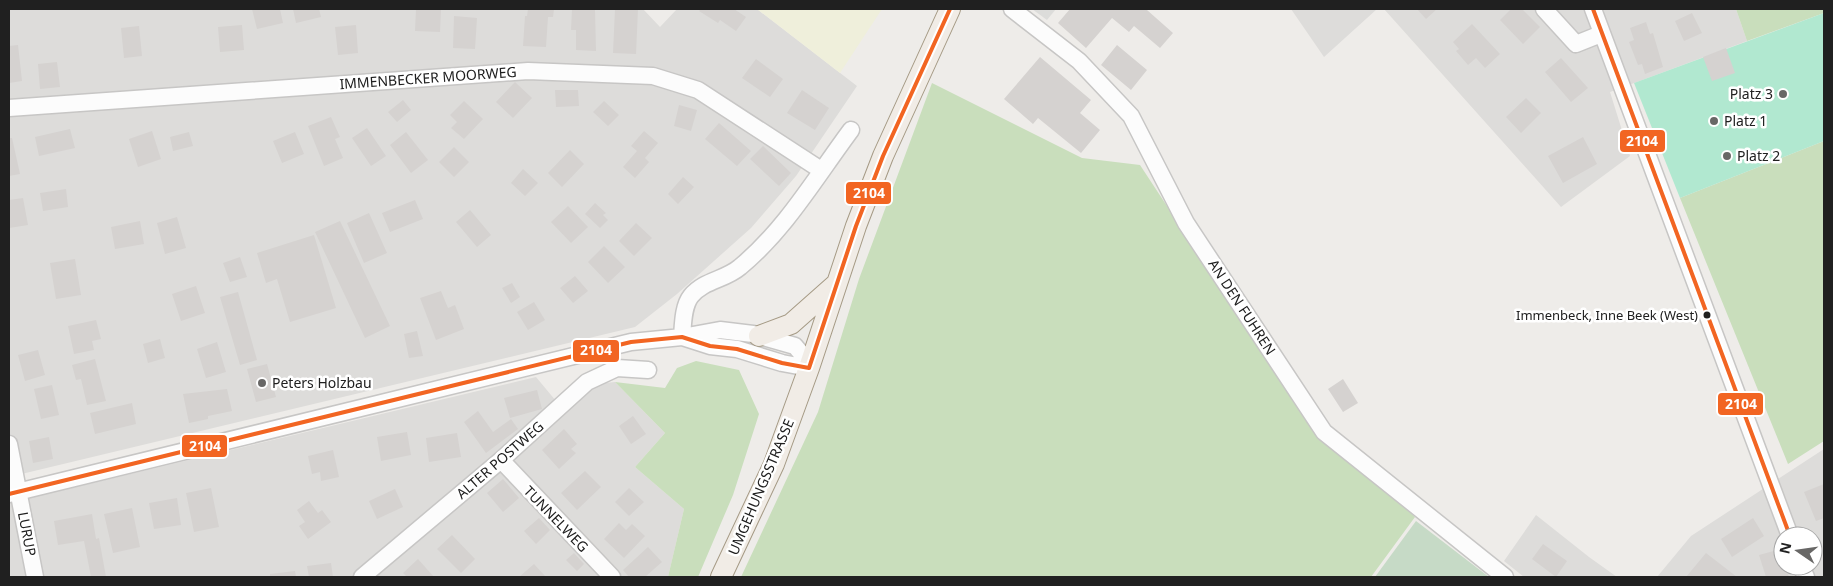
<svg xmlns="http://www.w3.org/2000/svg" width="1833" height="586" viewBox="0 0 1833 586" font-family="'Noto Sans',sans-serif">
	<style>
		.residential { fill: #dddcda; fill-rule: evenodd }
		.religious { fill: #dcdcda }
		.farmland { fill: #efefdb }
		.forest { fill: #c9debc }
		.cemetery { fill: #c6dac6 }
		.pitch { fill: #b1e8d0 }
		.building { fill: #d5d2d0 }
		.lines { fill: none; stroke-linecap: round; stroke-linejoin: round }
		.minor-casing { stroke: #c7c6c5; stroke-width: 19 }
		.major-casing { stroke: #a59a85; stroke-width: 22 }
		.minor { stroke: #fcfcfc; stroke-width: 16 }
		.major { stroke: #f1ece6; stroke-width: 20 }
		.bus-1-casing { stroke: #fff; stroke-width: 8 }
		.bus-1 { stroke: #f26522; stroke-width: 4 }
		.poi-dot { fill: #686766; stroke: #fff; stroke-width: 2 }
		.bus-dot { fill: #202020; stroke: #fff; stroke-width: 2 }
		.labels { text-anchor: middle; stroke-width: 5; stroke-linejoin: round; paint-order: stroke }
		.bus-label { font-size: 13px; fill: #202020; stroke: #fff; text-anchor: end }
		.street-label { font-size: 14px; fill: #202020; stroke: #fff }
		.poi-label { font-size: 14px; fill: #202020; stroke: #fff; text-anchor: start }
		.line-badge { stroke: #fff; stroke-width: 2 }
		.badge-label { font-size: 14px; text-anchor: middle; font-weight: bold; fill: #fff }
	</style>
	<rect width="100%" height="100%" fill="#eeece9"/>
	<!-- residential -->
	<path class="residential" d="M9 9H643L660 27 677 9H757L857 86 796 176 751 228 677 294 635 327 9 477Z
		M1291 9H1377L1324 57Z
		M1384 9H1736L1747 41 1610 92 1630 156 1561 207Z
		M536 377 566 413 595 384 615 382 665 433 635 467 684 509 668 577H9V503Z
		M1824 449V577H1657L1691 536ZM1783 536H1813V566H1783Z
		M1536 515 1589 557 1617 577H1524L1504 561Z"/>
	<!-- religious -->
	<path class="religious" d="M1032 9H1056L1047 20Z"/>
	<!-- farmland -->
	<path class="farmland" d="M757 9H882L840 73Z"/>
	<!-- forest -->
	<path class="forest" d="M1736 9H1824V13L1747 41Z
		M932 83 1082 158 1140 165 1305 416 1415 517 1371 577H741L818 412 859 279Z
		M1824 141V441L1788 464 1680 198Z
		M696 361 739 370 759 414 733 495 698 577H668L684 509 635 467 665 433 615 382 665 388 677 368Z"/>
	<!-- cemetery -->
	<path class="cemetery" d="M1416 521 1489 577H1375Z"/>
	<!-- pitch -->
	<path class="pitch" d="M1824 13V141L1680 198 1634 83Z"/>
	<!-- building -->
	<path class="building" d="M252 9H280L283 23 257 29Z
		M293 9H319L321 17 296 23Z
		M416 9H441L440 32 415 31Z
		M528 9H554L553 17H548L546 47 523 46 525 16H527Z
		M572 9H595L596 51 576 50V30H571Z
		M615 9H638L636 54 613 53Z
		M701 9H734L746 17 736 31 720 20 718 23 699 11Z
		M1070 9H1149L1147 10 1173 33 1160 48 1134 26 1129 32 1112 18 1086 48 1058 23Z
		M1417 9H1437L1426 19Z
		M1511 9H1522L1540 27 1523 44 1500 20Z
		M1692 13 1702 33 1684 41 1675 21Z
		M454 16 477 18 475 49 453 48Z
		M1646 22 1650 34 1653 33 1663 67 1645 74 1642 64 1638 65 1629 42 1634 40 1630 28Z
		M1472 24 1500 54 1485 68 1476 58 1468 65 1456 51 1459 49 1453 42Z
		M242 25 244 50 220 52 218 27Z
		M356 25 358 53 338 55 335 27Z
		M139 26 142 56 124 58 121 28Z
		M18 45 22 81 9 83V46Z
		M1117 45 1147 70 1131 90 1101 65Z
		M1726 48 1735 73 1712 81 1703 57Z
		M1040 57 1091 100 1080 113 1100 130 1081 153 1038 118 1033 124 1004 99Z
		M1561 58 1588 88 1571 102 1545 72Z
		M756 59 783 79 770 97 742 78Z
		M57 62 60 87 40 89 38 64Z
		M515 82 532 98 513 118 496 102Z
		M555 90H578L579 106 556 107Z
		M802 90 829 108 815 130 787 113Z
		M1526 98 1541 113 1521 133 1506 117Z
		M403 100 411 110 397 122 388 112Z
		M464 101 483 119 464 139 451 128 457 122 450 115Z
		M604 101 619 115 608 126 593 112Z
		M679 105 697 110 691 131 674 126Z
		M331 117 340 137 335 139 343 158 324 166 308 126Z
		M719 123 751 151 737 166 705 139Z
		M367 128 386 156 371 166 352 138Z
		M70 129 75 148 39 156 35 137Z
		M152 131 161 159 138 167 129 139Z
		M644 131 658 143 645 158 649 162 635 178 623 167 637 151 631 146Z
		M189 132 193 146 173 151 170 137Z
		M295 132 304 154 282 163 273 141Z
		M406 132 428 160 411 173 390 145Z
		M1583 137 1597 164 1563 183 1548 156Z
		M9 138H12L20 174 9 176Z
		M763 146 791 173 779 186 750 159Z
		M454 147 469 162 454 177 439 162Z
		M570 150 584 164 562 187 548 173Z
		M523 169 538 183 525 196 511 183Z
		M683 177 694 187 678 204 668 194Z
		M66 189 68 207 43 211 40 193Z
		M23 198 28 225 9 228V200Z
		M415 200 423 219 390 232 382 213Z
		M595 203 606 213 603 215 608 220 600 228 585 214Z
		M568 206 588 227 571 243 551 222Z
		M470 210 491 235 477 247 456 222Z
		M369 213 387 253 364 263 347 223Z
		M177 217 186 248 165 254 157 223Z
		M140 221 144 244 115 249 111 227Z
		M340 221 390 326 365 338 315 232Z
		M636 223 652 238 634 256 619 241Z
		M314 235 336 308 290 322 277 279 266 283 257 253Z
		M604 246 625 267 608 283 588 262Z
		M240 257 247 277 230 282 223 263Z
		M75 259 81 295 56 299 50 263Z
		M575 276 588 291 573 303 560 288Z
		M512 283 520 297 511 303 502 288Z
		M196 286 205 313 181 321 172 294Z
		M441 291 448 308 455 305 464 329 436 340 420 298Z
		M238 292 257 360 240 365 220 297Z
		M534 302 545 320 528 330 517 312Z
		M96 320 101 339 92 341 94 350 74 354 68 326Z
		M417 331 423 356 409 358 404 334Z
		M160 339 165 358 148 363 143 344Z
		M217 342 226 372 206 378 197 349Z
		M38 350 45 375 25 381 18 355Z
		M95 359 106 401 87 405 81 379 76 380 72 365Z
		M267 364 276 397 256 402 247 369Z
		M1343 379 1358 403 1343 412 1328 389Z
		M52 385 59 415 41 419 34 389Z
		M227 389 232 411 208 416V419L189 423 183 394Z
		M537 390 542 409 510 418 504 398Z
		M132 403 136 424 95 434 90 413Z
		M478 411 493 432 511 419 518 429 486 453 464 422Z
		M633 416 646 434 631 444 619 426Z
		M564 429 577 444 571 449 576 453 559 469 542 450Z
		M407 432 411 455 381 461 377 437Z
		M457 433 461 457 429 462 426 438Z
		M49 437 53 459 33 463 29 441Z
		M333 450 339 477 321 481 320 472 312 474 308 456Z
		M585 471 601 487 577 510 561 493Z
		M503 479 519 498 503 512 487 493Z
		M1824 484V518L1816 521 1804 492Z
		M211 488 219 527 194 532 186 493Z
		M629 488 644 502 629 516 615 502Z
		M395 489 403 507 377 519 369 501Z
		M177 498 181 525 154 529 149 503Z
		M309 501 318 513 322 510 331 522 308 539 299 526 305 522 297 510Z
		M132 508 140 547 113 553 104 514Z
		M92 514 96 539 99 538 106 577H91L84 541 58 545 54 521Z
		M539 518 550 530 536 544 524 531Z
		M1753 518 1764 536 1732 557 1721 539Z
		M619 523 626 530 632 524 645 536 624 558 604 539Z
		M452 535 475 559 461 573 437 549Z
		M1543 544 1567 561 1556 577 1532 559Z
		M648 547 662 562 645 577H629L623 570Z
		M1781 549 1783 566H1786L1789 577H1766L1759 555Z
		M574 553 584 564 577 571 566 560Z
		M1706 553 1737 577H1686Z
		M418 559 434 577H407L403 573Z
		M331 563 333 577H309L307 566Z
		M534 564 545 576 519 577Z
		M295 571 296 577H270V574Z"/>
	<g class="lines">
		<!-- minor casing -->
		<g class="minor-casing">
			<path id="minor" d="M1012 9 1079 61 1131 116 1186 223 1324 432 1505 577
				M1544 9 1576 44 1601 34
				M1593 9 1790 536
				M9 108 528 71 653 76 698 90 821 170
				M682 337C683 324 683 306 691 296 704 280 725 280 740 267 785 230 816 177 851 130
				M682 337 710 346 737 349 782 363 809 368
				M9 444 35 577
				M501 460 612 577
				M9 494 631 342 682 337 720 330 753 334 795 346 805 358 809 368
				M1801 566 1806 577
				M362 577 501 460 587 382 617 368 648 370"/>
		</g>
		<!-- major casing -->
		<g class="major-casing">
			<path id="major" d="M759 336 791 324 835 285
				M721 577 774 464 809 368 856 226 883 156 950 9"/>
		</g>
		<!-- minor -->
		<use href="#minor" class="minor"/>
		<!-- major -->
		<use href="#major" class="major"/>
		<!-- bus-1 casing -->
		<g class="bus-1-casing">
			<path id="bus-1" d="M1593 9 1790 536
				M9 494 631 342 682 337 710 346 737 349 782 363 809 368 856 226 883 156 950 9"/>
		</g>
		<!-- bus-1 -->
		<use href="#bus-1" class="bus-1"/>
	</g>
	<!-- markers -->
	<g class="poi-dot">
		<circle cx="1783" cy="94" r="5"/>
		<circle cx="1714" cy="121" r="5"/>
		<circle cx="1727" cy="156" r="5"/>
		<circle cx="262" cy="383" r="5"/>
	</g>
	<circle class="bus-dot" cx="1707" cy="315" r="4.5"/>
	<g class="labels">
		<!-- bus labels -->
		<g class="bus-label">
			<text x="1698" y="320">Immenbeck, Inne Beek (West)</text>
		</g>
		<!-- street labels -->
		<g class="street-label">
			<text transform="translate(428 78) rotate(-4)" y="5">IMMENBECKER MOORWEG</text>
			<text transform="translate(1242 307) rotate(57)" y="5">AN DEN FUHREN</text>
			<text transform="translate(500 460) rotate(-41)" y="5">ALTER POSTWEG</text>
			<text transform="translate(761 487) rotate(-67)" y="5">UMGEHUNGSSTRASSE</text>
			<text transform="translate(556 519) rotate(46)" y="5">TUNNELWEG</text>
			<text transform="translate(27 534) rotate(79)" y="5">LURUP</text>
		</g>
		<!-- poi labels -->
		<g class="poi-label">
			<text x="1773" y="99" text-anchor="end">Platz 3</text>
			<text x="1724" y="126">Platz 1</text>
			<text x="1737" y="161">Platz 2</text>
			<text x="272" y="388">Peters Holzbau</text>
		</g>
	</g>
	<g class="line-badge">
		<rect x="1619" y="129" width="47" height="24" rx="5" fill="#f26522"/>
		<rect x="845" y="181" width="47" height="24" rx="5" fill="#f26522"/>
		<rect x="572" y="339" width="48" height="24" rx="5" fill="#f26522"/>
		<rect x="1717" y="392" width="47" height="24" rx="5" fill="#f26522"/>
		<rect x="181" y="434" width="47" height="24" rx="5" fill="#f26522"/>
	</g>
	<g class="badge-label">
		<text x="1642" y="146">2104</text>
		<text x="869" y="198">2104</text>
		<text x="596" y="355">2104</text>
		<text x="1741" y="409">2104</text>
		<text x="205" y="451">2104</text>
	</g>
	<!-- border -->
	<rect width="1833" height="586" fill="none" stroke="#202020" stroke-width="20"/>
	<!-- north arrow -->
	<g transform="translate(1798 551) rotate(283)"><circle r="24" fill="#ffffff" stroke="#a6a6a6"/>
	<path d="M0-4L9 19L0 12L-9 19Z" fill="#686766"/>
	<text y="-8" font-size="14" font-weight="bold" text-anchor="middle" fill="#202020">N</text>
	</g>
</svg>
